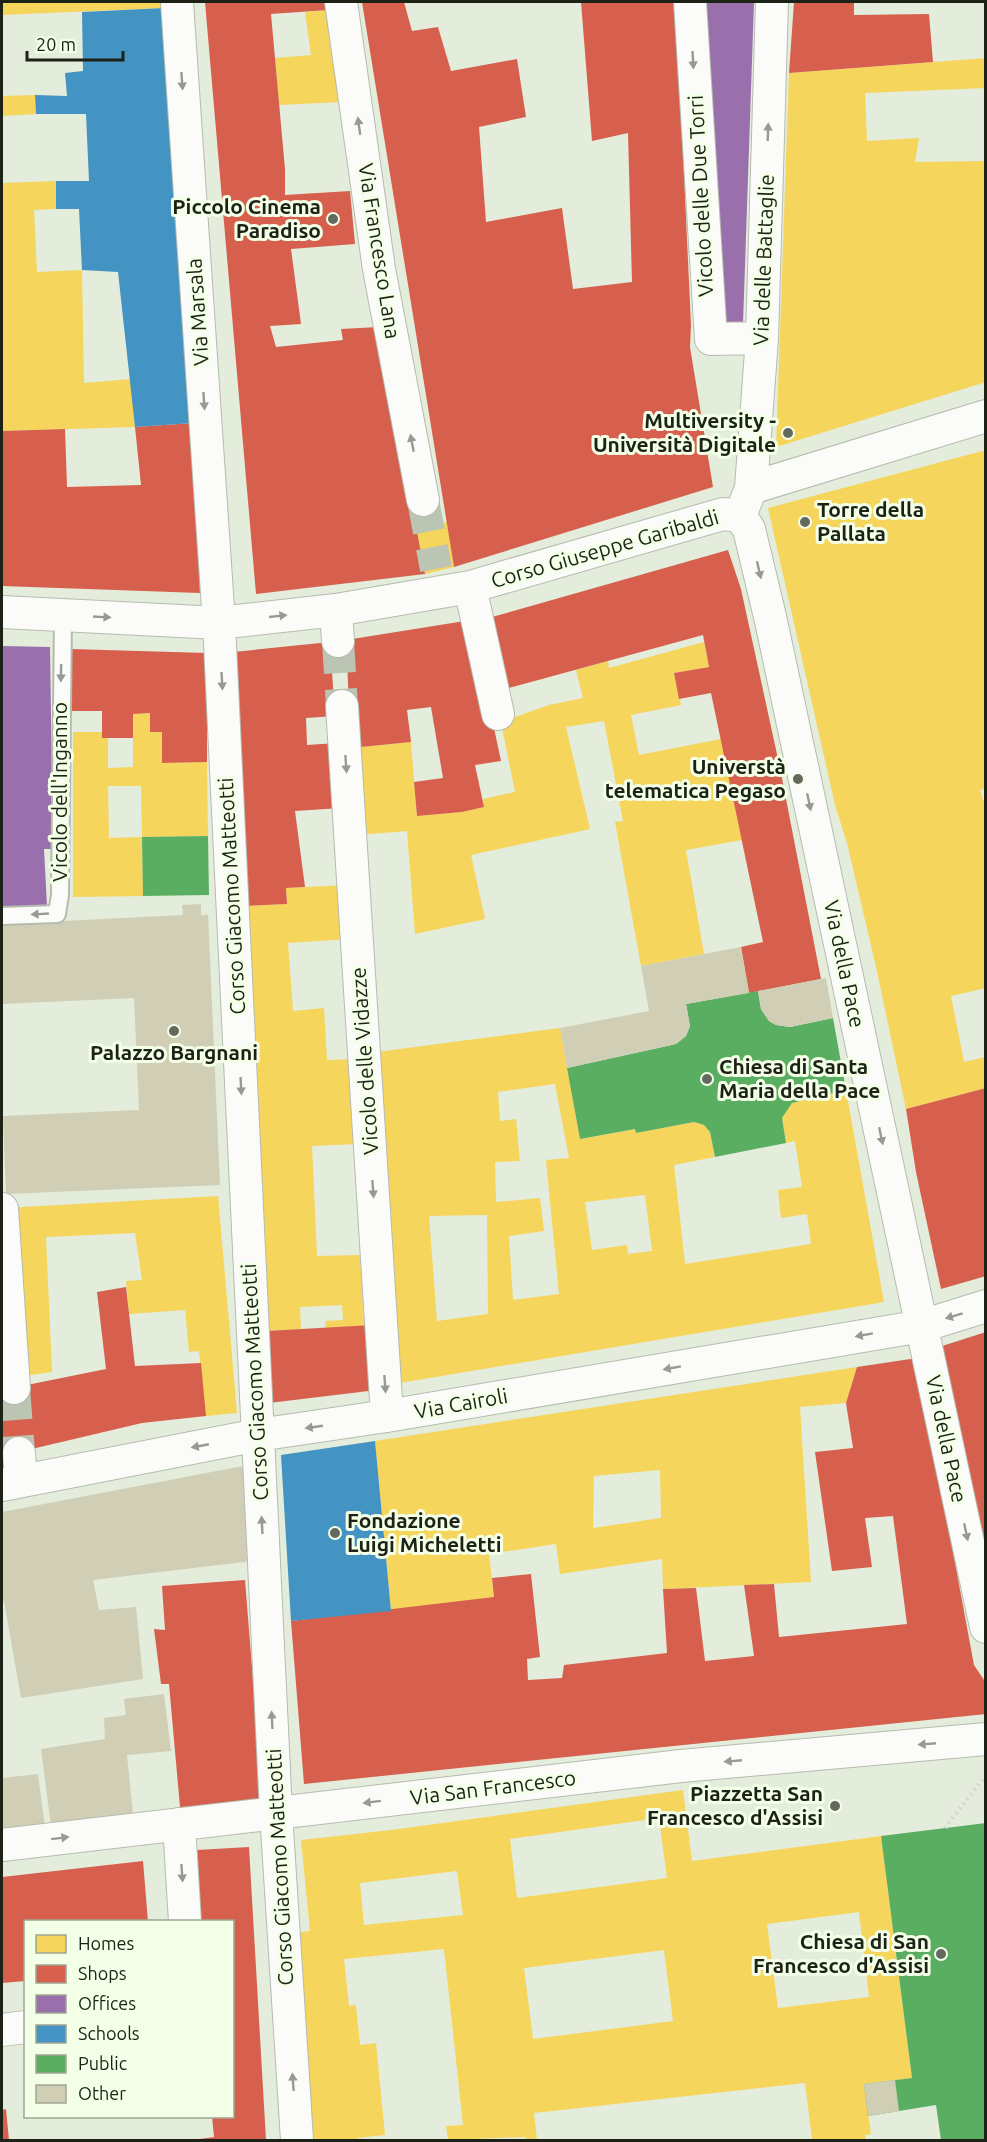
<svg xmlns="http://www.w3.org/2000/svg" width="987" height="2142" viewBox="0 0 987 2142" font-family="Ubuntu,sans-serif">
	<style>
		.homes { fill: #f6d55c; fill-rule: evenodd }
		.shops { fill: #d6604d }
		.offices { fill: #9970ab }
		.schools { fill: #4393c3 }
		.public { fill: #5aae61 }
		.building { fill: #d0cfb6 }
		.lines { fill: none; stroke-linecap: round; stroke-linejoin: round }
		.street-tunnel { stroke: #bcc4b4; stroke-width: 32; stroke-dasharray: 32 16; stroke-linecap: butt }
		.lane-casing { stroke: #b5bcae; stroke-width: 20 }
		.street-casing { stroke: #b5bcae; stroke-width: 34 }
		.path { stroke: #d0d2cd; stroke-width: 4; stroke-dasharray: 1.5 4.5; stroke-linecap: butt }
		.lane { stroke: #fbfcfa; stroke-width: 16 }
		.street { stroke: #fbfcfa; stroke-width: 32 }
		.oneway { fill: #979a94 }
		.poi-dot { fill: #63695c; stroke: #f4ffe7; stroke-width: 2 }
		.labels { text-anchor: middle; stroke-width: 6; stroke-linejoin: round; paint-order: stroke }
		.street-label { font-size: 21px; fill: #1d2217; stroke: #f4ffe7 }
		.poi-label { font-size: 21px; font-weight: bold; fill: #1d2217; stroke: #f4ffe7; text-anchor: end }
	</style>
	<rect width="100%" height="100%" fill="#e4ecdb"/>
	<!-- homes -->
	<path class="homes" d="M2 2H165V8L2 15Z
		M328 10 342 102 279 105 275 58 311 55 305 12Z
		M986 58V88L865 93 867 141 919 138 915 162 986 161V382L776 447 789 73Z
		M35 95 36 114 2 116V96Z
		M56 181V209L34 210 37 272 82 270 84 383 131 379 135 427 2 431V183Z
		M986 450V789L980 790 986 809V988L951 996 964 1062 986 1057V1088L906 1109 876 967 847 843 835 805 768 508Z
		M447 522 454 567 425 574 416 529Z
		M704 642 709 667 674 673 681 705 631 715 639 755 721 739 742 840 686 850 704 954 641 966 615 822 623 821 604 721 566 727 590 829 471 855 485 919 415 934 407 831 358 835 351 748 411 742 417 816 462 812 484 807 483 799 515 792 501 722 549 705 583 698 576 670 608 661 609 668Z
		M150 713V732H162V763L207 762 208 836 142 837 141 786H108L109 838 142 837 143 896 73 897V732H102V738H108V768L133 767V714Z
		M346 885 349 939 288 943 293 1011 324 1008 327 1060 353 1059 359 1144 312 1146 317 1256 360 1255 364 1326 326 1328 325 1321 343 1320 342 1305 300 1307 301 1329 266 1331 245 906 287 904 286 888Z
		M560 1028 580 1139 635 1129 636 1133 694 1122 704 1125 710 1132 715 1157 674 1165 685 1264 811 1244 807 1214 781 1218 778 1190 802 1187 795 1141 786 1143 782 1118 792 1103 846 1090 884 1302 394 1384 369 1053ZM555 1084 569 1158 546 1160 559 1294 513 1300 509 1236 544 1231 540 1198 496 1202 495 1162 520 1161 516 1119 500 1121 498 1092ZM645 1195 652 1251 628 1254 627 1245 592 1250 585 1202ZM487 1215 488 1314 437 1321 429 1216Z
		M218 1196 237 1413 206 1416 199 1351 189 1352 185 1310 129 1314 126 1281 142 1280 135 1233 46 1237 52 1372 17 1377 5 1208Z
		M857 1367 846 1403 800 1407 811 1582 663 1589 662 1559 560 1574 556 1544 489 1554 494 1597 391 1611 375 1441ZM660 1470 661 1518 593 1528 594 1476Z
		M683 1790 692 1861 881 1836 912 2078 864 2084 871 2134 865 2135 866 2140H812L805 2083 534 2113 537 2140H526V2137L448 2140 446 2126 463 2125 444 1949 344 1959 349 2006 356 2005 360 2045 376 2043 385 2135 358 2138 359 2140H311L300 1932 310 1931 301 1840 391 1830ZM659 1818 667 1878 517 1898 510 1839ZM457 1871 463 1915 364 1925 360 1883ZM859 1912 869 1997 778 2008 767 1924ZM664 1950 673 2021 533 2039 524 1968Z"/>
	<!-- shops -->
	<path class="shops" d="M205 2H326L328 10 271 14 285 169V195L350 191 355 244 291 249 301 324 270 326 276 347 343 340 341 329 378 327 425 574 256 594Z
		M362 2H404L412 31 438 27 451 71 517 59 526 117 479 127 486 222 562 208 573 289 632 282 628 133 592 141 581 2H676L691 325 690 347 713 487 454 567Z
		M794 2H854V15L929 14 933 62 789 73Z
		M194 423 200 593 2 586V431L65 429 67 487 141 485 135 427Z
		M728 550 741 589 780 768 821 979 749 993 741 947 763 942 711 693 679 699 674 673 709 667 703 635 502 690 485 619Z
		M471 620 501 761 475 765 484 807 462 812 417 816 414 782 443 778 431 707 407 710 411 742 351 748 346 640Z
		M330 642 335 716 306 718 307 745 337 743 341 808 295 811 305 887 286 888 287 904 245 906 233 652Z
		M71 649 207 653V762L162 763V732H150V713L133 714V738H102V711H72Z
		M986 1088V1276L941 1289 916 1172 906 1109Z
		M126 1287 135 1366 201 1363 206 1416 142 1423 2 1456V1390L106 1369 97 1292Z
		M372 1325 377 1390 269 1403 266 1331Z
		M986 1332V1554L939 1347Z
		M917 1358 974 1665 986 1683V1714L304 1784 291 1621 494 1597 492 1578 531 1574 540 1657 527 1659 528 1680 562 1678 564 1665 667 1653 663 1589 696 1588 705 1661 754 1656 744 1585 774 1584 779 1637 907 1624 893 1516 865 1518 872 1567 832 1571 815 1452 853 1448 846 1403 857 1367Z
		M245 1580 263 1805 180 1807 169 1684H161L154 1629 165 1630 162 1586Z
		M249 1847 266 2140H192L214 2137 212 2116H232V1922H201L197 1850Z
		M143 1861 148 1922H26V1981L2 1983V1877Z
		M6 2109 9 2140H2V2110Z"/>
	<!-- offices -->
	<path class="offices" d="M702 2H754L743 324 716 326Z
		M2 646 50 647 53 849H44L47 906 2 908Z"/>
	<!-- schools -->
	<path class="schools" d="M165 8 194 423 135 427 118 272 82 270 79 209H56V181H89L86 114H36L35 95 67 96 65 73 83 71 82 12Z
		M375 1441 391 1611 291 1621 281 1455Z"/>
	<!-- public -->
	<path class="public" d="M208 836 209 895 143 896 142 837Z
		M758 991 761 1009 769 1021 776 1025 790 1027 833 1018 846 1090 792 1103 782 1118 786 1143 715 1157 710 1132 704 1125 694 1122 636 1133 635 1129 580 1139 567 1068 676 1044 686 1036 690 1026 686 1004Z
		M986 1823V2140H941L936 2105 868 2116 864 2084 912 2078 881 1836Z"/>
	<!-- building -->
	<path class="building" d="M201 904V915H208L220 1185 6 1194 3 1116 139 1110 134 998 2 1004V924L183 915 182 905Z
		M741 947 749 993 686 1004 690 1026 686 1036 676 1044 567 1068 560 1028 649 1011 641 966Z
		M826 978 833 1018 790 1027 776 1025 769 1021 761 1009 758 991Z
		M243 1466 252 1561 93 1580 99 1610 136 1607 143 1679 21 1698 4 1601 2 1602V1512Z
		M164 1694 171 1751 127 1755 133 1815 51 1826 41 1749 105 1739 104 1718 126 1715 124 1699Z
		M38 1774 45 1828 2 1833V1778Z
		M895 2080 899 2111 868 2116 864 2084Z"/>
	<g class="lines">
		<!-- street-tunnel -->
		<path class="street-tunnel" d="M423 500 436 569
			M338 641 342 706
			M14 1388 19 1453"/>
		<!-- lane casing -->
		<g class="lane-casing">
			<path id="lane" d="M2 916 57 914 60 895 63 615"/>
		</g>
		<!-- street casing -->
		<g class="street-casing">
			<path id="street" d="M177 2 219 623 276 1813 297 2140
				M341 2 379 269 423 500
				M690 2 711 339 762 338
				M751 488 986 416
				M740 516 749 529 771 621 986 1627
				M740 516 751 488 762 338 772 2
				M470 587 498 714
				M336 610 338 641
				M2 612 219 623 336 610 470 587 723 514 740 516
				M342 706 387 1416
				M2 1209 14 1388
				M19 1453 21 1481
				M2 1485 258 1435 387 1416 922 1326 986 1306
				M179 1824 185 1922
				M2 1845 681 1766 986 1739
				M2 2030 26 2027"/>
		</g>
		<!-- path -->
		<path class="path" d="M945 1828 986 1775"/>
		<!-- lane -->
		<use href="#lane" class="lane"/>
		<!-- street -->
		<use href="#street" class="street"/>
	</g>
	<!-- one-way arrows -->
	<defs><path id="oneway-solid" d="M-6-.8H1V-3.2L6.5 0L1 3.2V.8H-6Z" transform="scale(1.5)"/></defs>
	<g class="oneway">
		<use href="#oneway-solid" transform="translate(693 60) rotate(87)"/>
		<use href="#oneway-solid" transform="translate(182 81) rotate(86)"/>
		<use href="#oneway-solid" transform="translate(359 126) rotate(-98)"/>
		<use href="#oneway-solid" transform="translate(768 132) rotate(-88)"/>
		<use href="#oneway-solid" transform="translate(204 401) rotate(86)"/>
		<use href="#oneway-solid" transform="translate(412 443) rotate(-101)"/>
		<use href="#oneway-solid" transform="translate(759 570) rotate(77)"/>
		<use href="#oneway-solid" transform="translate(278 616) rotate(-6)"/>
		<use href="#oneway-solid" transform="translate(102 617) rotate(3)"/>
		<use href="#oneway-solid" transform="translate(61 673) rotate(91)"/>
		<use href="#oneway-solid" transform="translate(222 681) rotate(87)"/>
		<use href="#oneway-solid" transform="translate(346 764) rotate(86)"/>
		<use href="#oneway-solid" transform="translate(809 802) rotate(78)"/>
		<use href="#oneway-solid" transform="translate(40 914) rotate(177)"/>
		<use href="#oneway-solid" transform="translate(241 1086) rotate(87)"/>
		<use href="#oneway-solid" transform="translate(881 1136) rotate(78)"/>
		<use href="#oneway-solid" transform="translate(373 1189) rotate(86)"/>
		<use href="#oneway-solid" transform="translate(954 1316) rotate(163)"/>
		<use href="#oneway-solid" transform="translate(864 1335) rotate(170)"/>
		<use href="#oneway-solid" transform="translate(672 1368) rotate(170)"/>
		<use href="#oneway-solid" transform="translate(385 1384) rotate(86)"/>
		<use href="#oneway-solid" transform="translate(314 1427) rotate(172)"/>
		<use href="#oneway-solid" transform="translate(200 1446) rotate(169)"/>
		<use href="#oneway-solid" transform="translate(262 1525) rotate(-93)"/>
		<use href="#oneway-solid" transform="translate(966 1532) rotate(78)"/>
		<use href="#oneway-solid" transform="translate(272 1720) rotate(-93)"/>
		<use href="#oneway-solid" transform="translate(927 1744) rotate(175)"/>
		<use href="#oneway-solid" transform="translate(733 1761) rotate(175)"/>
		<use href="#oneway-solid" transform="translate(372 1802) rotate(173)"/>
		<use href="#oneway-solid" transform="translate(60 1838) rotate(-7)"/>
		<use href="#oneway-solid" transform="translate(182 1873) rotate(86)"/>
		<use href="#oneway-solid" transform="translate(293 2082) rotate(-94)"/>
	</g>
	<!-- markers -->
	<g class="poi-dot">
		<circle cx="333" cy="219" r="6"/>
		<circle cx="788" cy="433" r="6"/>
		<circle cx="805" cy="522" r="6"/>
		<circle cx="798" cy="779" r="6"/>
		<circle cx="174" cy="1031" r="6"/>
		<circle cx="707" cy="1079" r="6"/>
		<circle cx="335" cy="1533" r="6"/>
		<circle cx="835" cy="1806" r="6"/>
		<circle cx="941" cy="1954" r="6"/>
	</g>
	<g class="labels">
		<!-- street labels -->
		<g class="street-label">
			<text transform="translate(701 196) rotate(-93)" y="7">Vicolo delle Due Torri</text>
			<text transform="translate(379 251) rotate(81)" y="7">Via Francesco Lana</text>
			<text transform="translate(764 260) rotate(-88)" y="7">Via delle Battaglie</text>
			<text transform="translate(198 312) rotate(-94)" y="7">Via Marsala</text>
			<text transform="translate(605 549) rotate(-16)" y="7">Corso Giuseppe Garibaldi</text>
			<text transform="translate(60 792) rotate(-90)" y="7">Vicolo dell'Inganno</text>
			<text transform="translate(232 896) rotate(-93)" y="7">Corso Giacomo Matteotti</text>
			<text transform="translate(844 964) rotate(78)" y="7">Via della Pace</text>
			<text transform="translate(365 1061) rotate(-94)" y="7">Vicolo delle Vidazze</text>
			<text transform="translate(255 1382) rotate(-93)" y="7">Corso Giacomo Matteotti</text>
			<text transform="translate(461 1404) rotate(-10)" y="7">Via Cairoli</text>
			<text transform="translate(946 1439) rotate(78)" y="7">Via della Pace</text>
			<text transform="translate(493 1788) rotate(-7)" y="7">Via San Francesco</text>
			<text transform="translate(280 1867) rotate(-93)" y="7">Corso Giacomo Matteotti</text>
		</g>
		<!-- poi labels -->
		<g class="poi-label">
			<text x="321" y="214">Piccolo Cinema<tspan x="321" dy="24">Paradiso</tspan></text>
			<text x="776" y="428">Multiversity -<tspan x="776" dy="24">Università Digitale</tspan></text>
			<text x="817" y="517" text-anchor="start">Torre della<tspan x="817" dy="24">Pallata</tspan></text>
			<text x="786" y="774">Universtà<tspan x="786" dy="24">telematica Pegaso</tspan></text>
			<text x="174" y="1060" text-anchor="middle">Palazzo Bargnani</text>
			<text x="719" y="1074" text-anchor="start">Chiesa di Santa<tspan x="719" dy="24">Maria della Pace</tspan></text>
			<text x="347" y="1528" text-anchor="start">Fondazione<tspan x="347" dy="24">Luigi Micheletti</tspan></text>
			<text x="823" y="1801">Piazzetta San<tspan x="823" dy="24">Francesco d'Assisi</tspan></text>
			<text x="929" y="1949">Chiesa di San<tspan x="929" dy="24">Francesco d'Assisi</tspan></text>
		</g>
	</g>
	<!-- border -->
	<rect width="987" height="2142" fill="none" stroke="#1d2217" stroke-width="6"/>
	<!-- legend -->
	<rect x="24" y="1920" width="210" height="198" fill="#f4ffe7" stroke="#9ea794" stroke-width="1.5"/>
	<rect x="36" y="1935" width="30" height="18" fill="#f6d55c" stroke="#9ea794" stroke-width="1.5"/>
	<text x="78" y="1950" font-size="18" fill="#1d2217">Homes</text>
	<rect x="36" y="1965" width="30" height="18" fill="#d6604d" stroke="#9ea794" stroke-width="1.5"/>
	<text x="78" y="1980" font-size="18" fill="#1d2217">Shops</text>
	<rect x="36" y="1995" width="30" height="18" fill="#9970ab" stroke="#9ea794" stroke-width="1.5"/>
	<text x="78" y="2010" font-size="18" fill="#1d2217">Offices</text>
	<rect x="36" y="2025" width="30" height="18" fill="#4393c3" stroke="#9ea794" stroke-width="1.5"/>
	<text x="78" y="2040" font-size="18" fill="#1d2217">Schools</text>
	<rect x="36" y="2055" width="30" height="18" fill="#5aae61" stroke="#9ea794" stroke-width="1.5"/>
	<text x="78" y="2070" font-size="18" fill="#1d2217">Public</text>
	<rect x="36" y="2085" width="30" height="18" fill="#d0cfb6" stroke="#9ea794" stroke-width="1.5"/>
	<text x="78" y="2100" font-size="18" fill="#1d2217">Other</text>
	<!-- scale -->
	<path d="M27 51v9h96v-9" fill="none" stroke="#1d2217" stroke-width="3"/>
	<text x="36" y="51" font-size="18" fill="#1d2217" stroke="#f4ffe7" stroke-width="4.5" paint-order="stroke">20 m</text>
</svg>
